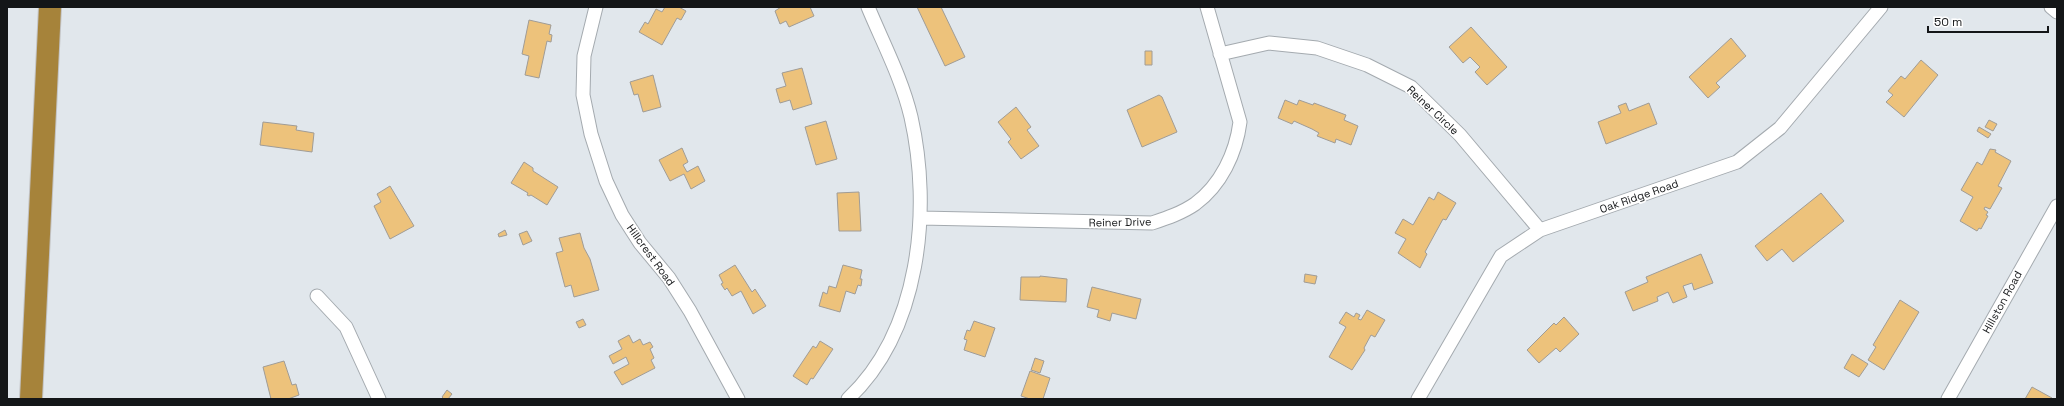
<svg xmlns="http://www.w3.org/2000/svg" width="2064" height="406" viewBox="0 0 2064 406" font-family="'Space Grotesk',sans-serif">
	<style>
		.building { fill: #edc27b; stroke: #a09c96 }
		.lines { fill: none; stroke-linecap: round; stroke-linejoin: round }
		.street-casing { stroke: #a4aaaf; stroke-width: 15 }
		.highway-casing { stroke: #c2c2c3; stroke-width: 24 }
		.street { stroke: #fff; stroke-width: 13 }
		.highway { stroke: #a6833a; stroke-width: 22 }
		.labels { text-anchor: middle; stroke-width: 3.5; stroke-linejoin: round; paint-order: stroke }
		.street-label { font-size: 11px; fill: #141618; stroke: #fff }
	</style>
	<rect width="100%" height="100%" fill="#e1e7ec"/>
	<!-- building -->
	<path class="building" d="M665 7H679L686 11 681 20 677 18 662 45 639 32 645 22 648 24 656 9 662 12Z
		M781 7H810L814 16 789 27 786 21 780 24 775 11Z
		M917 7H941L965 57 945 66Z
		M529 20 551 25 549 34 552 35 551 42 547 41 539 78 525 75 529 56 522 54Z
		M1471 27 1507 67 1487 85 1475 72 1480 67 1470 57 1463 63 1449 47Z
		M1731 38 1746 56 1716 83 1720 87 1708 98 1689 77Z
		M1145 51H1152V65H1145Z
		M1921 60 1938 75 1904 117 1886 102 1893 95 1888 91 1901 76 1905 79Z
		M802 68 812 104 793 110 790 100 780 103 776 89 786 86 782 73Z
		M653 75 661 107 643 112 638 94 634 95 630 82Z
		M1159 95 1162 97 1177 132 1142 147 1127 110Z
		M1285 100 1297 105 1299 100 1313 105 1314 103 1346 115 1344 120 1358 126 1351 145 1336 139 1335 143 1317 136 1319 133 1312 129 1294 121 1292 124 1278 118Z
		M1626 103 1629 111 1649 103 1657 124 1606 144 1598 122 1621 113 1618 106Z
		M1016 107 1031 127 1027 130 1039 146 1021 159 1008 142 1011 139 998 122Z
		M1989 120 1997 124 1993 131 1985 127Z
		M826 121 837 159 816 165 805 127Z
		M263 122 297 126 296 130 314 133 312 152 260 145Z
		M1979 127 1991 134 1988 138 1977 131Z
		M682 148 688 162 683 165 687 172 698 166 705 181 691 189 684 174 670 181 659 160Z
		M1990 149 1996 150 1995 152 2011 161 1998 186 2002 188 1990 209 1985 207 1984 209 1988 212 1986 215 1988 216 1981 229 1979 228 1977 231 1960 221 1973 197 1961 190 1977 162 1982 165Z
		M524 162 533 168V171L558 187 547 205 531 195 529 196 527 195 528 193 511 183Z
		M390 186 414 226 390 239 374 206 381 202 377 194Z
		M859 192 861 231H839L837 193Z
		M1438 192 1456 203 1446 220 1443 219 1425 252 1427 254 1420 268 1398 253 1406 239 1395 233 1403 219 1413 225 1429 197 1434 200Z
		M1821 193 1844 221 1793 262 1782 249 1767 261 1755 246Z
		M505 230 507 235 499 237 498 234Z
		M527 231 532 241 523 245 519 234Z
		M580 233 584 248 590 259 599 290 574 297 571 285 565 287 556 253 563 251 559 238Z
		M1701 254 1713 283 1694 290 1692 283 1683 286 1687 297 1673 303 1668 292 1657 297 1658 301 1633 311 1625 292 1648 282 1646 277Z
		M735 265 752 292 755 289 766 306 753 314 741 291 732 296 727 288 725 290 721 284 723 283 719 275Z
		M843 265 862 270 860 279H862L861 286 858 285 855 294 846 291 840 312 819 306 823 292 827 294 829 286 836 288Z
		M1305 274 1317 276 1315 284 1304 282Z
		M1040 276 1067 279 1066 302 1020 300 1021 277H1040Z
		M1092 287 1141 299 1136 319 1112 313 1110 321 1097 317 1099 310 1087 307Z
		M1900 300 1919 312 1884 370 1868 360 1876 347 1873 345Z
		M1367 310 1385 320 1375 337 1371 335 1364 348 1365 350 1352 370 1329 357 1346 327 1339 323 1346 312 1354 317 1356 313 1360 315 1358 319 1361 320Z
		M1564 317 1579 334 1560 352 1556 348 1539 363 1527 350 1554 323 1556 325Z
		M583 319 586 325 579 328 576 322Z
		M974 321 995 328 985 357 964 350 967 340 964 339 967 330 970 331Z
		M629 335 633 343 640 339 643 345 650 342 653 347 650 349 654 358 651 360 655 368 622 385 614 372 629 364 626 357 613 364 609 356 622 349 618 341Z
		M820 341 833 349 813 379 811 378 807 385 793 376 813 346 816 348Z
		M1852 354 1868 364 1859 377 1844 368Z
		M1035 358 1044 361 1040 373 1031 370Z
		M284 361 292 385 296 384 299 395 288 399H271L263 367Z
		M1030 371 1050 378 1043 399H1030L1021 396Z
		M2032 387 2052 398 2051 399H2025Z
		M447 390 452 394 448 399H444L442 397Z"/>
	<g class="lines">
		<!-- street casing -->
		<g class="street-casing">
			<path id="street" d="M596 7 584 56 583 95 591 134 606 181 622 215 640 243 669 278 690 311 738 399
				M2051 7 2057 12
				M1220 54 1269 43 1317 48 1367 65 1411 87 1460 135 1540 230
				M920 218 1152 223C1167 218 1182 213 1195 204 1221 185 1236 153 1240 122L1207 7
				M317 296 346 327 379 399
				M848 399C920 331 932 210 911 117 902 79 883 43 868 7
				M1418 399 1501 256 1540 230 1737 162 1780 128 1881 7
				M1948 399 2057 206"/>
		</g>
		<!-- highway casing -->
		<g class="highway-casing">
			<path id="highway" d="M31 399 50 7"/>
		</g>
		<!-- street -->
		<use href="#street" class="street"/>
		<!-- highway -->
		<use href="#highway" class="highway"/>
	</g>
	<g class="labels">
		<!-- street labels -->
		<g class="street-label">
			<text transform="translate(1433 110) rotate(43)" y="4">Reiner Circle</text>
			<text transform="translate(1639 196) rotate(-19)" y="4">Oak Ridge Road</text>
			<text transform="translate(1120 222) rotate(-1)" y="4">Reiner Drive</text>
			<text transform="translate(651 255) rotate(54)" y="4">Hillcrest Road</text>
			<text transform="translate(2002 302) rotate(-61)" y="4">Hillston Road</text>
		</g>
	</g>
	<!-- border -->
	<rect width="2064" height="406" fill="none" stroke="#141618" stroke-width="16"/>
	<!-- scale -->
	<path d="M1928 26v6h120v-6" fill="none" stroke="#141618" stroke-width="2"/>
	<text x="1934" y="26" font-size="12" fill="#141618" stroke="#ffffff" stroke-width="3" paint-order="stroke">50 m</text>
</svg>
